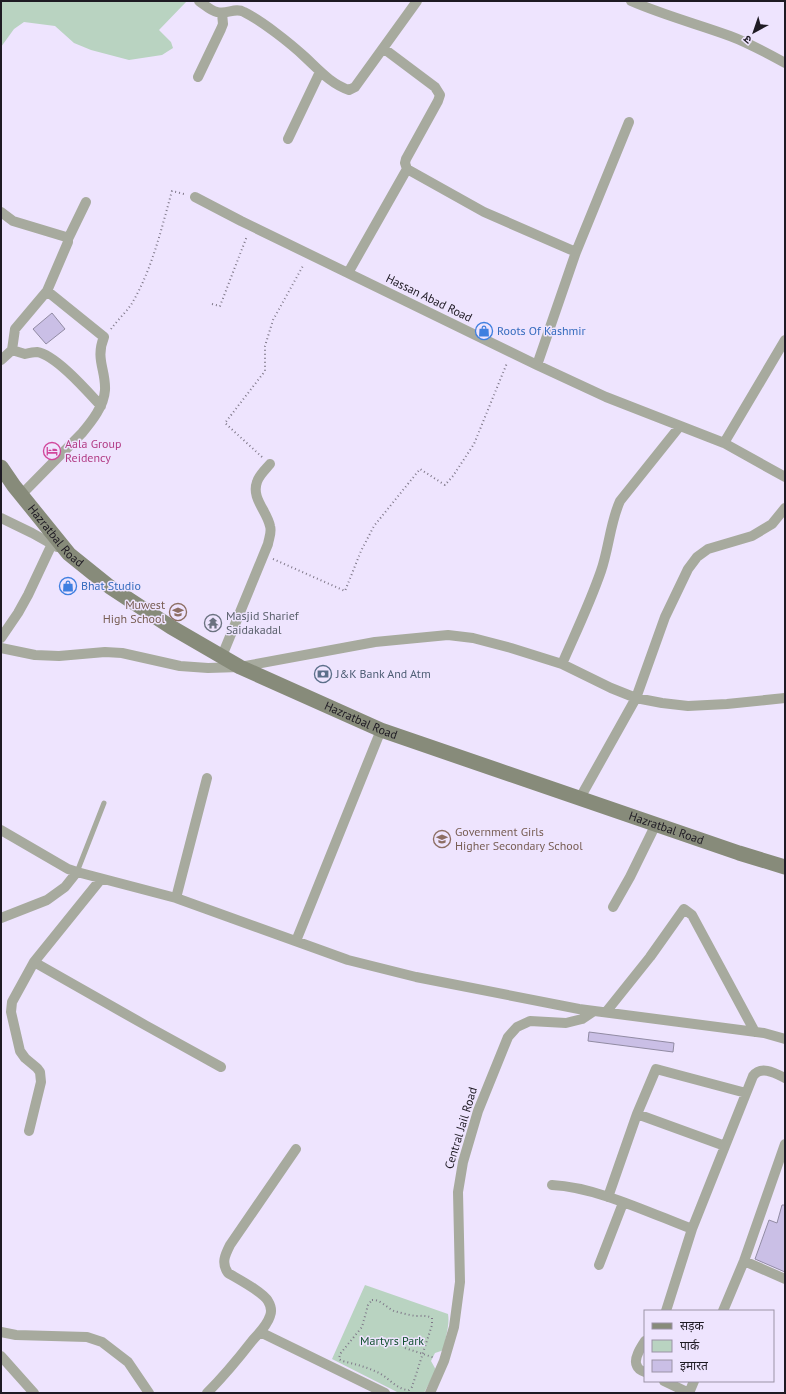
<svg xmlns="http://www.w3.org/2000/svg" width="786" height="1394" viewBox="0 0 786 1394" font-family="'PT Sans','Noto Sans Devanagari',sans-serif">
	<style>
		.green { fill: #b9d3c1 }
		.building { fill: #cabfe6; stroke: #918ba3 }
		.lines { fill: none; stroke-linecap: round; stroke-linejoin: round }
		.path { stroke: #7f7889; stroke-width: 2; stroke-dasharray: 1 3; stroke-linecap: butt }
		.lane { stroke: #a7aa9e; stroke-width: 5 }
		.street { stroke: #a7aa9e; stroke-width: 10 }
		.secondary { stroke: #878b7a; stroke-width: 15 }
		.labels { text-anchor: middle; stroke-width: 3; stroke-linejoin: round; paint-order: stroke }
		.street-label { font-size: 12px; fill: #1e1a23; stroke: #eee4fe }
		.shop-label { font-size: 12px; fill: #366cbe; stroke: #eee4fe; text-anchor: start }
		.hotel-label { font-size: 12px; fill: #b23c85; stroke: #eee4fe; text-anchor: start }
		.education-label { font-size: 12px; fill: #785e54; stroke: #eee4fe; text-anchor: end }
		.worship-label { font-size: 12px; fill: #5b616d; stroke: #eee4fe; text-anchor: start }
		.service-label { font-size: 12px; fill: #4e5e75; stroke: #eee4fe; text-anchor: start }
		.park-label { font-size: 12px; fill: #12512f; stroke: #eee4fe }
	</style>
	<rect width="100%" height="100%" fill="#eee4fe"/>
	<!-- green -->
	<path class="green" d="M1 1H187L159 30 171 42 173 48 162 55 129 60 91 50 74 43 55 26 24 22 14 29 1 47Z
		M365 1285 448 1314C450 1326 445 1337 444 1350L435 1353 431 1361 436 1370 424 1393H399L332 1359Z"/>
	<!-- building -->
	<path class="building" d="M52 313 65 329 46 344 33 329Z
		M589 1032 674 1043 673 1052 588 1041Z
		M782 1205H785V1272L755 1259 769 1220 777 1223Z"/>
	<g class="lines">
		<!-- path -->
		<path class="path" d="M212 304 220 306 247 236
			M111 329C117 321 125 313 131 305 152 270 161 230 172 191L184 194
			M262 457 225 423 265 371V346L273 320 304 264
			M273 559 345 591 361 551 374 526 420 469 445 485 453 476 474 444 507 363
			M372 1300C380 1299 387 1308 394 1311 401 1313 409 1315 416 1316 422 1316 426 1315 432 1318V1325L412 1387 409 1390C397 1390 389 1378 379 1373 367 1367 355 1364 342 1361L339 1359 340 1354 362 1327 368 1305Z
			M405 1348 435 1358"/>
		<!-- lane -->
		<path class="lane" d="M77 872 104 803"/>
		<!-- street -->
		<path class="street" d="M199 1C205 5 211 11 217 12 227 15 235 7 244 12 262 21 290 43 305 57 319 70 331 84 349 90L355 87 417 1
			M631 1C663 15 697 24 730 36 749 43 767 53 785 63
			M383 48 435 87 440 95 438 101 406 159 405 163 407 169 484 212 576 252
			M198 77 221 29 223 24 222 13
			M288 139 320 72
			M195 197 241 221 537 365 606 397 724 443 785 477
			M1 212 13 221 66 237 68 239V242L47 291 104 337C95 359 106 370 105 390 104 406 92 421 82 433L21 495
			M68 239 86 202
			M348 273 407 169
			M12 350 25 354C29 353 33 352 37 352 56 355 88 392 101 406
			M1 360 12 350 15 329 47 291
			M537 365 576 252 629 122
			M724 443 785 340
			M1 518 32 533 57 547
			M1 638 18 613 28 595 52 544
			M1 648 35 655 59 656 105 652 122 653 180 666 208 668 240 667 375 642 448 635 473 638 511 648 562 664 611 688 636 698 662 703 688 706 727 704 785 698
			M222 656 268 544C269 538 272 532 270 526 267 511 251 498 257 482 259 475 266 469 270 464
			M562 664C575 634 590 603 601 571 609 548 610 523 620 501L680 426
			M580 798 636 698 665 617 688 569 697 557 708 549 752 536 772 524 785 508
			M1 830 68 869 77 872 176 898 348 960 416 977 579 1009 764 1033 785 1039
			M176 898 207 778
			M613 907 630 877 656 824
			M1 918 47 900 65 887 77 872
			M296 941 381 730
			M34 962 145 1025 221 1067
			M606 1012 650 957 684 909 692 915 755 1032
			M637 1114 725 1146
			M29 1131 41 1082 40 1072 37 1068 25 1058 20 1051 11 1012 12 1002 34 962 101 879
			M552 1185C596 1187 650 1213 692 1229
			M608 1197 637 1114 656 1069 746 1093
			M744 1261 785 1279
			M599 1265 623 1203
			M666 1311 692 1229 753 1076C761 1065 775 1073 785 1078
			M723 1311 744 1261 785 1144
			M1 1332 16 1335 87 1337 102 1342 128 1362 149 1393
			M260 1332 385 1393
			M645 1341C641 1347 633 1359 637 1366 638 1369 642 1371 645 1372
			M1 1356 34 1393
			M664 1381 689 1393
			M207 1393C223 1377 238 1359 252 1341 258 1334 267 1326 270 1316 272 1311 271 1306 268 1301 263 1292 238 1279 228 1273 221 1263 225 1255 230 1245L296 1149
			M430 1393 444 1361 454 1327 460 1282 458 1192 463 1162 478 1111 508 1037 517 1027 530 1021 566 1023 582 1019 594 1011
			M689 1393 694 1381"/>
		<!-- secondary -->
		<path class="secondary" id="s1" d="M1 467 14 486 69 554 110 587 171 627 240 667 381 730 739 853 785 867"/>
	</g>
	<!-- icons -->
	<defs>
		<g id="shop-ring" transform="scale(0.9)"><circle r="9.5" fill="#eee4fe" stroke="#3f7fe0" stroke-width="1.5"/><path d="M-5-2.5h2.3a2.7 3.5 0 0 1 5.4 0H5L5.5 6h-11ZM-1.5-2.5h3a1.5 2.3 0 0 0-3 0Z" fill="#3f7fe0"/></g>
		<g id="hotel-ring" transform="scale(0.9)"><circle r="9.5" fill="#eee4fe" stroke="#d1479c" stroke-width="1.5"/><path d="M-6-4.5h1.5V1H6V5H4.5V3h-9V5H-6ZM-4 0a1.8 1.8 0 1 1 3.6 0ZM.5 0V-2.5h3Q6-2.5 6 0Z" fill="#d1479c"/></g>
		<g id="school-ring" transform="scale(0.9)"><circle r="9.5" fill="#eee4fe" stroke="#8d6e63" stroke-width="1.5"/><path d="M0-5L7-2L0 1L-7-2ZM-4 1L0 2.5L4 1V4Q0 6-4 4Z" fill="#8d6e63"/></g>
		<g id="temple-ring" transform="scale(0.9)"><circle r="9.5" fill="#eee4fe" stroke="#6b7280" stroke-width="1.5"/><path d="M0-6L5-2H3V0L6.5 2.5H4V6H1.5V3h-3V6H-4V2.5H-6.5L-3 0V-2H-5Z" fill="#6b7280"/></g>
		<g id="bank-ring" transform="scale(0.9)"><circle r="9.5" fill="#eee4fe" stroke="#5c6f8a" stroke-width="1.5"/><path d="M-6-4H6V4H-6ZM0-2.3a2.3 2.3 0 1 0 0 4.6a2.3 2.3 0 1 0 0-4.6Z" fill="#5c6f8a"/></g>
	</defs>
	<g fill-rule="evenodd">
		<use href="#shop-ring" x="484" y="331"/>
		<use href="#hotel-ring" x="52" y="451"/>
		<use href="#shop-ring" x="68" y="586"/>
		<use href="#school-ring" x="178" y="612"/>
		<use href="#temple-ring" x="213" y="623"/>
		<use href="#bank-ring" x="323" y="674"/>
		<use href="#school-ring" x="442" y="839"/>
	</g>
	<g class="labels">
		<!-- street labels -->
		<g class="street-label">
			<text transform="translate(429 298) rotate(26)" y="4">Hassan Abad Road</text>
			<text dy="4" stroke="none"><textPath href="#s1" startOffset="88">Hazratbal Road</textPath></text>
			<text dy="4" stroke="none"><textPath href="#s1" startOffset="448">Hazratbal Road</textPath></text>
			<text dy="4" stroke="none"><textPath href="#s1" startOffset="772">Hazratbal Road</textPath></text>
			<text transform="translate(461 1128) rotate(-73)" y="4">Central Jail Road</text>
		</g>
		<!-- shop labels -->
		<g class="shop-label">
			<text x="497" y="335">Roots Of Kashmir</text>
			<text x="81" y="590">Bhat Studio</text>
		</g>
		<!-- hotel labels -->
		<g class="hotel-label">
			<text x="65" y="448">Aala Group<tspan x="65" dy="14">Reidency</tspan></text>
		</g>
		<!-- education labels -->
		<g class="education-label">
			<text x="165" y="609">Muwest<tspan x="165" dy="14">High School</tspan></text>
			<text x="455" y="836" text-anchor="start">Government Girls<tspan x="455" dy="14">Higher Secondary School</tspan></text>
		</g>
		<!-- worship labels -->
		<g class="worship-label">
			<text x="226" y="620">Masjid Sharief<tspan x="226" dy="14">Saidakadal</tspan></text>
		</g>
		<!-- service labels -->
		<g class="service-label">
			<text x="336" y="678">J&amp;K Bank And Atm</text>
		</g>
		<!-- park labels -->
		<g class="park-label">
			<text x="392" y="1345">Martyrs Park</text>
		</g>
	</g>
	<!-- border -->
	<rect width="786" height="1394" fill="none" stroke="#1e1a23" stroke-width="4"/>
	<!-- legend -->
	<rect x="644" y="1310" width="130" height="72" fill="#eee4fe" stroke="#9b93a6"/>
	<rect x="652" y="1323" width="20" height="6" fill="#878b7a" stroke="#9b93a6"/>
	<text x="680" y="1330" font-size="12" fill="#1e1a23">सड़क</text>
	<rect x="652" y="1340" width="20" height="12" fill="#b9d3c1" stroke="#9b93a6"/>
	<text x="680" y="1350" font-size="12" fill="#1e1a23">पार्क</text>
	<rect x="652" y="1360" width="20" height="12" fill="#cabfe6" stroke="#9b93a6"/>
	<text x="680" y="1370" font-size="12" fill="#1e1a23">इमारत</text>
	<!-- north arrow -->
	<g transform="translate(754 32) rotate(220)" stroke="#eee4fe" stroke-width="3" paint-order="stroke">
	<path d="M0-3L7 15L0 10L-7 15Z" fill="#1e1a23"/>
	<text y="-6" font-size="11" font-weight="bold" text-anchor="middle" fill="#1e1a23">उ</text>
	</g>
</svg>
